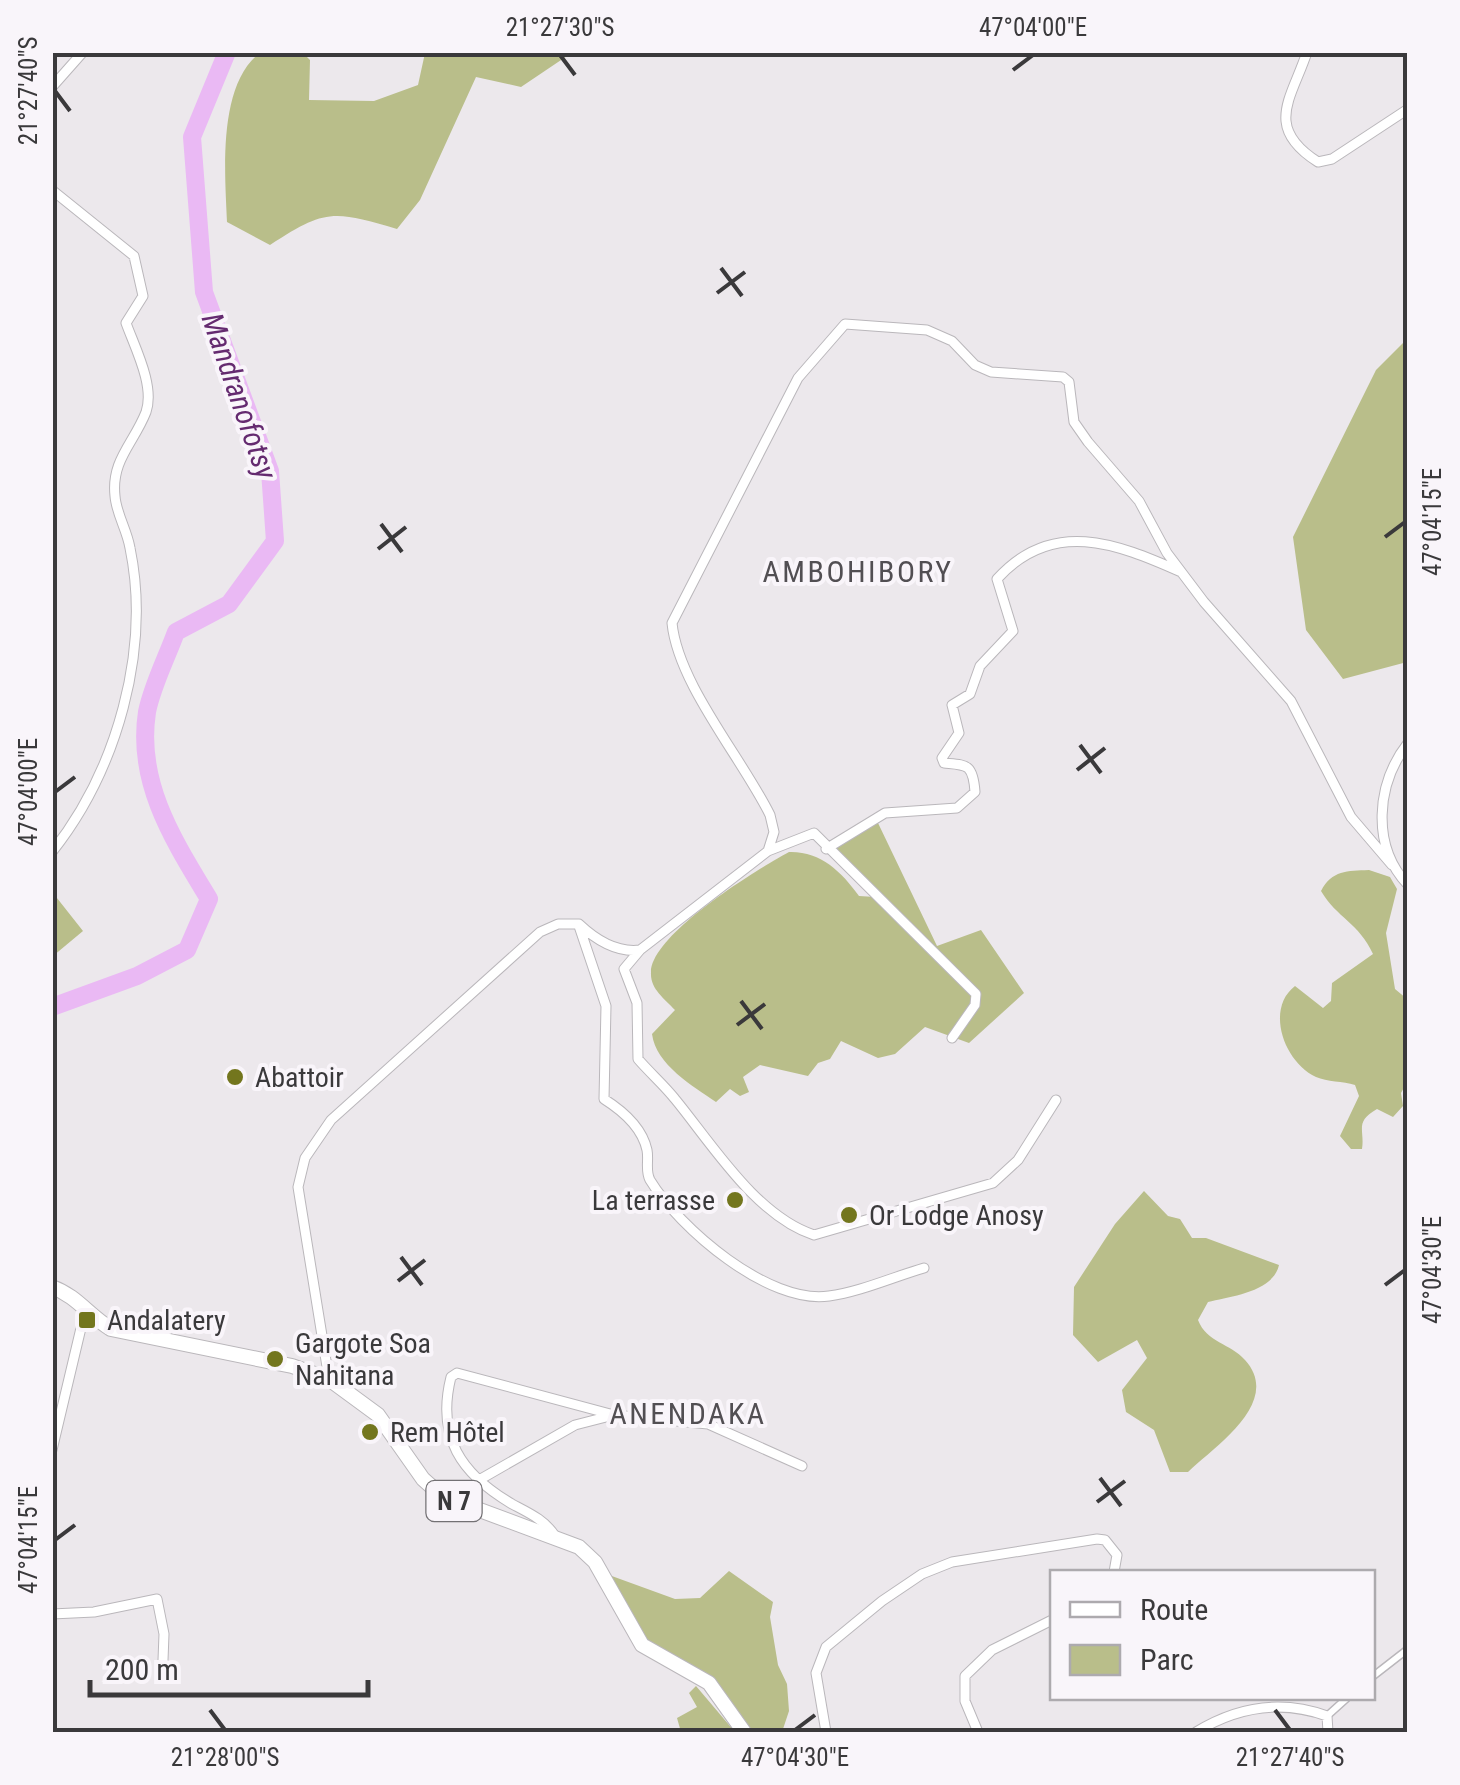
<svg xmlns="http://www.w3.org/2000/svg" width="1460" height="1785" viewBox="0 0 1460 1785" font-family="'Roboto Condensed',sans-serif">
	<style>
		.green { fill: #b9be8a }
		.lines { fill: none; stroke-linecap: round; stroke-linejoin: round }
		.river { stroke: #eab9f4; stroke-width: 18 }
		.pedestrian-casing { stroke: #bab7bb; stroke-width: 9 }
		.minor-casing { stroke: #bab7bb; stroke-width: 11 }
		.primary-casing { stroke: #bab7bb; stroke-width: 16 }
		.pedestrian { stroke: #fff; stroke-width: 6 }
		.minor { stroke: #fff; stroke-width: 9 }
		.primary { stroke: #fff; stroke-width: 14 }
		.ticks { fill: none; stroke: #3a393b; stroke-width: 4 }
		.poi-dot { fill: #73761e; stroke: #f9f5fa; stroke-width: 4 }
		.labels { text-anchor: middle; stroke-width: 8; stroke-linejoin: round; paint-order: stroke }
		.shield { fill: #f9f5fa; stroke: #737174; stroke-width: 2.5 }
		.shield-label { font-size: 25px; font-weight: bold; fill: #3a393b }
		.poi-label { font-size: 28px; fill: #3a393b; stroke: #f9f5fa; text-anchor: start }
		.water-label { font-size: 30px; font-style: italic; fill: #652b70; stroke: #f9f5fa }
		.neighbourhood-label { font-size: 30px; letter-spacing: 2.5px; fill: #524f53; stroke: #f9f5fa }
		.neatline { fill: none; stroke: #3a393b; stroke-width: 4 }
		.ticks-label { font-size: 25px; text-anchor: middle; fill: #3a393b }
	</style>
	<rect width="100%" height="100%" fill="#ece8ec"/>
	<!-- green -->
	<path class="green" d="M261 52 303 53 310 60 309 100 374 101 418 85 425 53H591L570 54 521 87 476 77 420 200 397 229C333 210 325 209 270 245L227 222C225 174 217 84 261 52Z
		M1407 339V662L1343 679 1306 630 1293 537 1376 370Z
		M873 823H878L937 946 981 930 1024 993 969 1043 925 1027 895 1054 878 1058 841 1041 830 1059 818 1063 808 1076 760 1065 743 1077 749 1092 740 1096 730 1089 716 1102C693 1086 656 1065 652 1034L675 1010C664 998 650 989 651 972 652 934 756 870 789 852 820 851 841 871 859 896L875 897 830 847Z
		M1369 870 1390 877 1397 889 1386 933 1395 989 1407 999V1082L1401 1093 1403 1106 1393 1117 1377 1109C1354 1122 1365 1130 1362 1149H1351L1340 1136 1359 1096 1355 1085C1343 1081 1327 1082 1316 1077 1284 1062 1265 1009 1295 986L1323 1008 1331 1001 1332 983 1373 954C1359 923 1337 918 1321 891 1332 870 1347 871 1369 870Z
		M53 893 83 931 53 956H52Z
		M1144 1191 1168 1216 1180 1219 1192 1238H1206L1279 1265C1273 1292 1231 1296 1208 1302L1198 1320C1207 1343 1230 1343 1245 1360 1283 1402 1215 1446 1188 1472H1170L1154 1430 1126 1412 1122 1390 1147 1358 1137 1340 1098 1362 1073 1335 1074 1287 1115 1224Z
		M729 1571 773 1602 770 1617 778 1665 787 1684 789 1711 782 1732H747L729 1700 655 1654 609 1575 675 1599 700 1598Z
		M696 1686 735 1732H681L677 1718 697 1707 689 1693Z"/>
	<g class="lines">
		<!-- river -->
		<path class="river" d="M52 1007 137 976 187 950 209 899C174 841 136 783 147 712 152 686 167 657 176 632L229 604 275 541 270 471 204 292 192 137 227 52"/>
		<!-- pedestrian casing -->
		<g class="pedestrian-casing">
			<path id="pedestrian" d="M1372 1677 1408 1649
				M1327 1716 1347 1698"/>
		</g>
		<!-- minor casing -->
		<g class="minor-casing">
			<path id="minor" d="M1307 52C1292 98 1263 127 1318 162L1332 159 1408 109
				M52 87 83 52
				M52 190 134 256 143 296 126 323C135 348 155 386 146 412 134 443 111 460 115 496 116 513 127 530 130 548 151 650 117 770 52 852
				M1408 743C1376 784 1371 846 1408 885
				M826 849 885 813 957 808 975 792C973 763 966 765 944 763L942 758 959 733 952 705 970 694 980 666 1013 631 997 579C1052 518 1116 543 1181 572
				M768 851 774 832 770 815C742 758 678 684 672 623L798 378 845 324 927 330 952 341 975 365 991 372 1063 377 1069 382 1074 422 1088 442 1139 501 1167 553 1204 602 1291 701 1351 817 1392 865
				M579 926 606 1006 604 1099C623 1111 642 1127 647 1150 649 1160 645 1171 650 1180 679 1228 769 1305 829 1296 860 1292 893 1277 924 1268
				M952 1038 975 1005 976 994 814 833 768 851 640 950 624 969 637 1003 638 1059C650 1073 664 1085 675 1099 712 1144 756 1216 814 1235L993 1183 1018 1160 1056 1100
				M329 1379 298 1187 305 1158 331 1120 540 932 558 924H579C596 940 616 953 640 950
				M52 1450 81 1328 90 1316
				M479 1480 575 1425 614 1415 708 1424 802 1466
				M555 1536C545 1520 529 1513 512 1504 461 1474 436 1437 451 1377L457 1373 614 1415
				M52 1614 94 1612 157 1599 164 1634 163 1660
				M826 1732 816 1673 826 1647 882 1601 922 1574 952 1562 1097 1539 1105 1540 1117 1555 1114 1572
				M978 1732 965 1701V1676L992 1650 1052 1620
				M1196 1732C1237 1707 1280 1699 1327 1716L1328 1732"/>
		</g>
		<!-- primary casing -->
		<g class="primary-casing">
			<path id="primary" d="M52 1287C77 1296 89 1316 111 1329L292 1366 329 1379 378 1415 423 1479 442 1496 579 1547 595 1562 642 1645 709 1683 744 1732"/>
		</g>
		<!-- pedestrian -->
		<use href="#pedestrian" class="pedestrian"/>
		<!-- minor -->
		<use href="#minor" class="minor"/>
		<!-- primary -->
		<use href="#primary" class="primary"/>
	</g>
	<!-- ticks -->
	<path class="ticks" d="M560 55 575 75M1013 70 1033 55M55 91 70 111M721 268 742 296M717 293 745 272M381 524 402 552M1385 537 1405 522M378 549 406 527M1080 745 1101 773M1077 770 1105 748M55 792 75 777M741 1001 762 1029M737 1025 765 1004M401 1257 422 1285M398 1281 425 1260M1385 1285 1405 1270M1100 1478 1121 1506M1097 1502 1125 1481M55 1540 75 1525M210 1710 225 1730M1275 1710 1290 1730M795 1730 815 1715"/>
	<!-- markers -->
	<g class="poi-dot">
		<circle cx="235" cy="1077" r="10"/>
		<circle cx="735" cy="1200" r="10"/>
		<circle cx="849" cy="1215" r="10"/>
		<rect x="77" y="1310" width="20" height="20" rx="5"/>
		<circle cx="275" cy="1359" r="10"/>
		<circle cx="370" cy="1432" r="10"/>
	</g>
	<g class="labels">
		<!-- shield labels -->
		<rect class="shield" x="426.5" y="1481" width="55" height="40" rx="8"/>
		<g class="shield-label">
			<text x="454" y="1510">N 7</text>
		</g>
		<!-- poi labels -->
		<g class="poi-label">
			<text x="255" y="1087">Abattoir</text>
			<text x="715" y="1210" text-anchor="end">La terrasse</text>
			<text x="869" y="1225">Or Lodge Anosy</text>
			<text x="107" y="1330">Andalatery</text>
			<text x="295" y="1353">Gargote Soa<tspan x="295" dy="32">Nahitana</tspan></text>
			<text x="390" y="1442">Rem Hôtel</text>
		</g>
		<!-- water labels -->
		<g class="water-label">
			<text transform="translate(239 396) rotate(71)" y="10">Mandranofotsy</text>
		</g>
		<!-- neighbourhood labels -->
		<g class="neighbourhood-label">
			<text x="858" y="582">AMBOHIBORY</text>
			<text x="688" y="1424">ANENDAKA</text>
		</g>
	</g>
	<!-- border -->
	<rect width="1460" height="1785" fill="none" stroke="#f9f5fa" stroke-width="110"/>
	<!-- legend -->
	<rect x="1050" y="1570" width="325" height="130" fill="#f9f5fa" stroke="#adaaae" stroke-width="2.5"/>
	<rect x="1070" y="1602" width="50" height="15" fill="#ffffff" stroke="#adaaae" stroke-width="2.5"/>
	<text x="1140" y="1620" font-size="30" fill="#3a393b">Route</text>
	<rect x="1070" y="1645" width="50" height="30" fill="#b9be8a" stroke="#adaaae" stroke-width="2.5"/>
	<text x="1140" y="1670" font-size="30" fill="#3a393b">Parc</text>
	<!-- scale -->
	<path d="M90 1680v15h278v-15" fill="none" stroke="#3a393b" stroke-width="5"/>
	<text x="105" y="1680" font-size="30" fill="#3a393b" stroke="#f9f5fa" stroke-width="8" paint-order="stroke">200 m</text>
	<rect x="55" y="55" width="1350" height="1675" class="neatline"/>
	<g class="ticks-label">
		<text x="560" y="36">21°27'30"S</text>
		<text x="1033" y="36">47°04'00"E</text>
		<text transform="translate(28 91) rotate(-90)" y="9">21°27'40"S</text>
		<text transform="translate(1432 522) rotate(-90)" y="9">47°04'15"E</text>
		<text transform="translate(28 792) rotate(-90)" y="9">47°04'00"E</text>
		<text transform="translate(1432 1270) rotate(-90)" y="9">47°04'30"E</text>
		<text transform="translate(28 1540) rotate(-90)" y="9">47°04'15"E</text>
		<text x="225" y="1766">21°28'00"S</text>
		<text x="795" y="1766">47°04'30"E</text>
		<text x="1290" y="1766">21°27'40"S</text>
	</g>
</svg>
